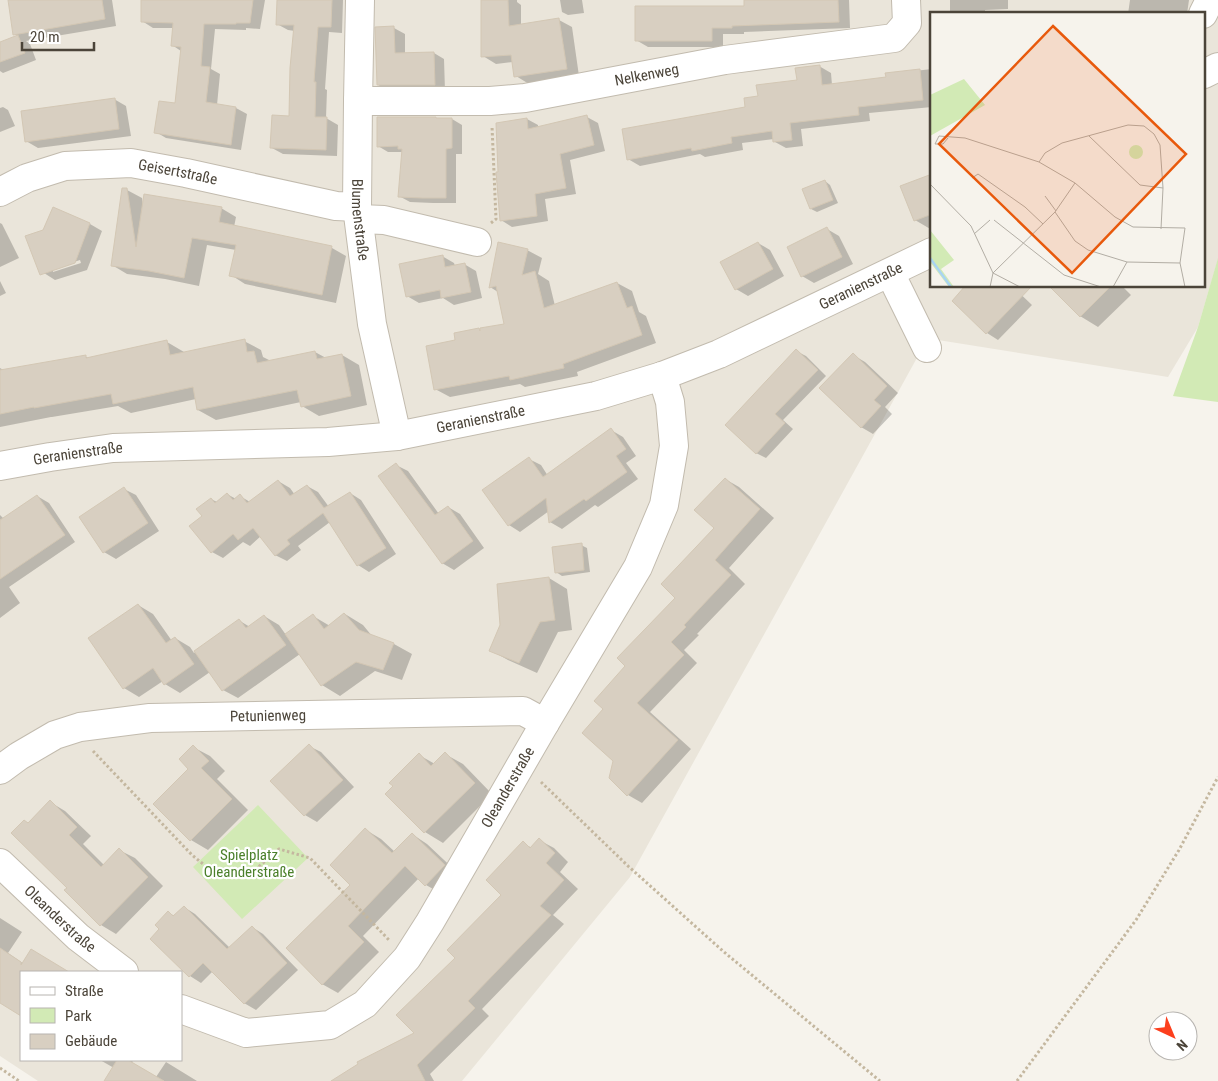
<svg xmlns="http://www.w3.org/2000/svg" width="1218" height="1081" viewBox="0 0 1218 1081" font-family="'Roboto Condensed',sans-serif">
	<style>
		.residential { fill: #eae5da; fill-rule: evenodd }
		.green { fill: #d2eab5 }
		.shadow { fill: #0003; fill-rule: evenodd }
		.building { fill: #d8cfc1; stroke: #d3c7b4 }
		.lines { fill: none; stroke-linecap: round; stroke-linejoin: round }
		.minor-casing { stroke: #c2bbae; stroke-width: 30 }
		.path { stroke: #c4b79f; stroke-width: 3; stroke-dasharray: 2.5 2.5; stroke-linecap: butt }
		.minor { stroke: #fff; stroke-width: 28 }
		.labels { text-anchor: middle; stroke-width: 4.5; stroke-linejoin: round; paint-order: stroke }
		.street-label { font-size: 15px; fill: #4b4439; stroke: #fff }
		.park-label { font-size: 15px; fill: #4a7f2a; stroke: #fff }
		.inset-river { fill: none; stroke: #a9d4f2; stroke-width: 2.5 }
		.inset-road { fill: none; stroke: #b2ada4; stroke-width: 1 }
		.view { fill: #e8590c; fill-opacity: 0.15; stroke: #e8590c; stroke-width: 2.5 }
		.inset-edge { fill: none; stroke: #4b4439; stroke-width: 2.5 }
	</style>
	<rect width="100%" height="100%" fill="#f6f3ec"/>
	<!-- residential -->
	<path class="residential" d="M0 0H1218V259L1198 327 1168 377 938 340 918 356 630 877 462 1081H38L0 1056ZM932 14H1204V286H932ZM21 972H181V1060H21Z"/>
	<!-- green -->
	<path class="green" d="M1218 258V402L1173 396 1198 327Z
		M258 805 308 858 242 919 193 867Z"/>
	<!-- shadow -->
	<path class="shadow" d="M9 0H112L116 26 26 41 30 44 36 60 3 73 0 71V44L19 37 15 34Z
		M143 0H265L260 29 246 28V30L215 29 211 69 220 74 217 105 236 108 247 114 241 150 166 138 156 132 176 105 181 51 172 45 173 28H153L142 21Z
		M278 0H343L342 33 329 32 325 89 327 90 326 118 338 125 337 156 283 154 272 148 290 117 295 31 288 30 277 24Z
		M482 0H517V2L521 5V26L559 20 572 27 579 76 529 84 516 76 513 62 496 64 483 56Z
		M560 0H582L584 13 568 15 562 12Z
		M745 0H849L850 28 744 32V34H723V47H648L636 40 745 7Z
		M950 0H1008V9L985 10V14H950Z
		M1130 0H1189L1187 14H1128Z
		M394 28 405 34V54L434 53 444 59 445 91H389L378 85Z
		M819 66 831 73 832 85 887 78V74L932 69V107L869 113 870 121 801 129 803 146 786 148 775 142 774 139 742 143 743 150 705 157 700 154 640 166 628 159 747 108 759 97 798 81Z
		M114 99 126 106 131 136 38 148 26 141Z
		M3 107 8 110 15 126 0 132V108Z
		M587 117 598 123 605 151 570 160 576 194 545 199 548 221 512 227 501 220 500 173 527 119 538 125V128Z
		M438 119H452L462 125V154H456V203H433L410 202 399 196 403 152H388L378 146Z
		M932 175V230L915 220Z
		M825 181 830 185 838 203 817 212 811 209 804 190Z
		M127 190 142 198 143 206 221 208 236 217 234 227 332 248 346 256 336 303 245 284 231 275 236 250 207 245 199 286 165 279 127 274 112 265Z
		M53 209 90 224 102 231 87 270 55 280 44 273 43 231ZM80 260 81 263 53 272V269Z
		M0 223 2 224 19 258 0 267Z
		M827 229 839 236 853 264 814 283 802 276Z
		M758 243 770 250 784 276 748 296 736 289Z
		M527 250 542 258 538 274 549 281 555 306 617 283 632 291 639 312 646 316 656 343 577 372 578 376 525 387 520 384 450 397 435 389 457 341 479 330 481 331 506 325 498 292 490 287Z
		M442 256 454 263 455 266 464 264 476 271 482 298 454 305 443 298 419 303 407 296Z
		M0 281 6 293 0 296Z
		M1012 286 1032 305 998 340 987 333 953 301Z
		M1050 286H1122L1131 295 1098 327 1080 316Z
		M244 341 261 350 263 357 271 361 315 352 326 358 342 355 359 365 367 405 319 416 302 406 301 402 216 420 198 410 196 399 131 413 118 406 52 417H51L0 427V368L5 371 85 356 88 358 167 342 184 352V353Z
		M796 351 806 356 826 376 783 420 793 429 766 458 756 453Z
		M853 355 865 362 898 393 885 407 892 414 873 434 861 427Z
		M611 430 623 437 636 456 626 463 638 479 598 507 595 505 562 529 550 522 549 511 520 532 509 525 529 459 541 465 548 476Z
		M396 465 408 471 439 514 448 507 460 514 484 548 454 570 442 563Z
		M725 479 739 487 774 518 729 568 745 584 697 634 699 635 684 650 697 663 650 712 691 749 642 803 628 795 610 778 614 761 605 709 627 666 677 598 716 528Z
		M278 481 290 488 295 495 307 486 318 492 329 507 350 493 361 500 396 554 369 572 358 565 330 522 298 546 301 550 287 561 275 555 261 536 250 546 243 542 223 558 212 552 203 516 211 499 217 502 227 494 236 499 240 496 250 502Z
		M124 489 136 495 159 531 116 559 104 552Z
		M37 496 49 503 75 542 9 587 20 603 0 618V515L4 519Z
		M581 545 587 548 590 572 562 576 556 572Z
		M549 578 567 589 572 630 558 632 537 673 508 660 490 650Z
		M138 605 153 614 172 641 175 638 190 647 194 653 240 621 250 627 264 616 279 625 286 635 313 616 330 626 345 614 363 625 372 636 394 644 412 654 402 680 375 671 340 696 322 685 300 654 238 698 223 690 210 672 180 693 165 684 163 681 139 697 124 688Z
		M309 746 321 752 354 787 317 822 305 815Z
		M193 747 210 756 225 771 217 779 248 810 208 850 191 840 155 804 190 769Z
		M445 754 463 764 492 794 443 843 425 832 387 794 419 755 435 764Z
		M50 802 65 811 91 836 83 844 104 865 119 850 135 858 163 886 116 934 101 925 69 888 28 824Z
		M366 830 381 839 395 852 412 834 427 844 460 875 442 894 426 885 419 878 363 936 379 952 338 993 322 984 352 885Z
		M539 840 554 848 568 862 560 872 578 889 553 915 564 924 482 1009 489 1016 430 1074 434 1081H333L416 1033 457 958 503 895 523 843 532 848Z
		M184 907 195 914 230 948 252 927 263 934 298 970 256 1010 244 1003 213 971 201 983 190 976 151 939 161 930 169 913 175 916Z
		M0 918 22 932 8 953 24 964 49 961 67 972H21V1015L0 1002Z
		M100 1060H133L132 1063 156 1077 166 1062 197 1081H107L114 1068Z"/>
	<!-- building -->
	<path class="building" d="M8 0H102L105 19 13 35Z
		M141 0H253L250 23H236V24H204L201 66 210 67 206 102 236 107 231 145 154 133 159 101 175 103 181 47 171 46 173 23 141 22Z
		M277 0H332L331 27H318L314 82H316L315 117H327L326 150 270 148 272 115 289 116 290 68 294 25H276Z
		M481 0H508L509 26 559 18 567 69 514 77 511 55 481 57Z
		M744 0H838L839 22 732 26V28H712V41H635V6H744Z
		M394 26 395 53 434 52 435 85H377L375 27Z
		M18 35 25 53 0 62V42Z
		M820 65 822 85 886 77 885 73 920 69 923 100 858 107 859 115 790 123 792 140 773 142 772 131 731 137 732 143 692 151 691 148 627 160 622 129 745 107 744 98 758 96 756 85 797 80 795 68Z
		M115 98 119 129 25 142 21 111Z
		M587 115 594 145 560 154 566 188 535 194 537 216 500 221 496 172H498L496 123 527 118 528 129Z
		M377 117H436V118H452V148L446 149V198H422L398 197 402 149H398V146L377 147Z
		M932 174V214L914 221 900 186Z
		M825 180 833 200 810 209 802 189Z
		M122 188H127L136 247 144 194 222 207 219 222 332 246 322 295 229 276 236 245 192 238 184 278 149 271 111 266Z
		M53 207 90 223 75 263 40 275 25 236 43 230Z
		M827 227 842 257 801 277 787 247Z
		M498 242 528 249 522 275 535 271 544 308 617 282 627 308 632 306 642 335 563 364 564 368 510 380 509 376 434 390 426 346 455 340 454 333 479 328 480 331V328L504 324 496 286 489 288Z
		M758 242 773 269 735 290 720 262Z
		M443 255 445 267 465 263 471 292 441 298 440 290 406 297 399 264Z
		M965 286H1032L986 334 952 301Z
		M1049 286H1111L1080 317Z
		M245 339 247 352 254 351 257 363 315 351 317 359 342 354 351 396 301 407 297 390 197 410 193 387 113 404 111 394 34 408V407L0 414V370L86 355V358L167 340 170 355Z
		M796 349 818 370 775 414 785 423 756 454 725 425Z
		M853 353 887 386 874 400 881 406 861 428 819 388Z
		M611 428 626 449 616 456 627 472 586 501 584 499 549 523 546 498 508 526 482 490 529 457 543 477Z
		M396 463 435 515 448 506 473 541 442 564 378 476Z
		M725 478 760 509 715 560 731 575 684 625 686 627 671 642 684 655 637 703 678 740 627 796 609 778 613 761 582 733 603 709 594 701 625 666 617 658 675 598 661 584 714 528 694 510Z
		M278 480 290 496 307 485 324 508 350 492 386 548 357 566 323 513 287 540 290 544 275 556 253 528 238 540 233 534 211 553 189 526 202 516 196 509 211 498 215 503 227 493 233 500 240 494 247 503Z
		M124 487 148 523 103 553 79 517Z
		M37 495 65 535 0 579V520Z
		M582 543 584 570 555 573 552 547Z
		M549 577 555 620 540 622 519 663 489 651 500 625 497 584Z
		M138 604 166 643 175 637 194 664 164 685 153 668 123 689 88 638Z
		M344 613 359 630 394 643 383 670 356 662 321 686 285 634 313 614 324 629Z
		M264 615 286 645 222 691 194 651 239 619 246 628Z
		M309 744 343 780 304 816 270 781Z
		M193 745 209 761 201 768 232 799 190 841 153 804 188 769 179 759Z
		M445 752 475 783 424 833 385 794 393 786 389 783 419 753 431 766Z
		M50 800 77 827 69 835 101 867 119 848 148 877 100 926 64 890 67 888 11 833 24 820 28 823Z
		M365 828 392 853 412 833 445 865 425 886 405 866 348 926 364 942 322 985 286 948 350 885 330 865Z
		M539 838 555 853 546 863 564 880 540 906 551 915 468 1001 475 1008 417 1065 425 1081H331L358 1064 357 1062 414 1033 396 1015 455 958 447 950 501 895 486 880 523 841 530 848Z
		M184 906 227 949 252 926 287 963 244 1004 203 963 189 977 150 939 159 929 155 925 168 911 173 916Z
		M0 948 21 962V965L31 949 69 972H21V1016L0 1003Z
		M117 1060H128L164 1081H104Z"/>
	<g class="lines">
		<!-- minor casing -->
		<g class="minor-casing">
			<g id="minor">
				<path id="s1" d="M360 0 358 101 357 207 372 324 397 436"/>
				<path d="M1203 14 1210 0"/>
				<path d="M1204 74 1218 67"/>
				<path id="s2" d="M358 101H490L525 98 725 60 894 38 907 23 906 0"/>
				<path id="s3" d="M0 192 27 178 65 166 131 163 186 173 336 206 357 207"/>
				<path d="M359 219 384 220 477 242"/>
				<path d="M890 273 927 348"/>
				<path id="s4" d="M0 466 50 457 113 448 328 442 397 436 596 396 662 376 719 354 932 252"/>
				<path id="s5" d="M0 770 19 756 55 735 80 727 150 718 523 711 545 723"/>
				<path id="s6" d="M0 863 78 937 124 972"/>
				<path id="s7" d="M181 1009 246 1033 330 1025 365 1004 407 958 430 922 545 723 638 567 664 505 674 446 670 402 662 376"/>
			</g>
		</g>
		<!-- path -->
		<path class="path" d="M491 223 496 219 492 126
			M93 751 192 855 208 868 247 877 279 849 310 858 389 940
			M541 782 628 866 724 952 880 1081
			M0 1068 19 1081
			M1017 1081 1136 920 1179 850 1218 777"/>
		<!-- minor -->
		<use href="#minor" class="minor"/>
	</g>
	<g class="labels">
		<!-- street labels -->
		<g class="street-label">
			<text dy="5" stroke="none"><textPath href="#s2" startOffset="291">Nelkenweg</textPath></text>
			<text dy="5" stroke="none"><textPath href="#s3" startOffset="184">Geisertstraße</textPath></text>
			<text dy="5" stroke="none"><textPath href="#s1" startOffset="220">Blumenstraße</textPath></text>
			<text dy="5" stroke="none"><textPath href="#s4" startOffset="889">Geranienstraße</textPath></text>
			<text dy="5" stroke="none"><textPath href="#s4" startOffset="484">Geranienstraße</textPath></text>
			<text dy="5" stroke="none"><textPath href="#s4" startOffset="79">Geranienstraße</textPath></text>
			<text dy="5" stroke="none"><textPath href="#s5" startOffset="280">Petunienweg</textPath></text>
			<text dy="5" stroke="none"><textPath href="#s7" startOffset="455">Oleanderstraße</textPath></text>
			<text dy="5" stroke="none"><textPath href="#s6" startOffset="82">Oleanderstraße</textPath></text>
		</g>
		<!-- park labels -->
		<g class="park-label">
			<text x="249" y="860">Spielplatz<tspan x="249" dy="17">Oleanderstraße</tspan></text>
		</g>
	</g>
	<!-- overview -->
	<g transform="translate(930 12)">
		<rect width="275" height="275" fill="#f6f3ec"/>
		<path d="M34 67 55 93 0 124V83ZM199 140a7 7 0 1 1 14 0a7 7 0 1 1-14 0ZM0 218 24 248 11 257 24 275H19L0 250Z" fill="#d2eab5"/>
		<path class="inset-river" d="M0 246 21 275"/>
		<path class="inset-road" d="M159 124 210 173 233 176M18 126 13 132H5L9 124 35 126 109 150 145 171 185 205 203 215 255 216 250 251 255 275M109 150 115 141 132 131 198 113 214 114 224 122 230 133 233 176 231 217M42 166 48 162 95 195 113 212M0 172 41 214 63 261 60 275M115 184 126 199M125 200 145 229 158 238 197 250 250 251M64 208 134 263 171 275M44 222 60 208M63 261 125 200 145 171M63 261 90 275M183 275 197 250"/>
		<path class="view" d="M123 14 256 142 142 261 9 132Z"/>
		<rect width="275" height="275" class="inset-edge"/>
	</g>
	<!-- legend -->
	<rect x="20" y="971" width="162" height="90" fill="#ffffff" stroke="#b7b4b0"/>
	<rect x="30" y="987" width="25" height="8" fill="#ffffff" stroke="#b7b4b0"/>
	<text x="65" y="996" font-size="15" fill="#4b4439">Straße</text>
	<rect x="30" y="1008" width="25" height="15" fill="#d2eab5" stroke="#b7b4b0"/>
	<text x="65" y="1021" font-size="15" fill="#4b4439">Park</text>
	<rect x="30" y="1034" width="25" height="15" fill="#d8cfc1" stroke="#b7b4b0"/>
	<text x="65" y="1046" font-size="15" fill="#4b4439">Gebäude</text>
	<!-- north arrow -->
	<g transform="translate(1173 1036) rotate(136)"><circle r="24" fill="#ffffff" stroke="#b7b4b0"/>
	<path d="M0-4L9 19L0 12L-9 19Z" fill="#fc3f1d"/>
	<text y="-8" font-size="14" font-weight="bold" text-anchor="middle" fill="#4b4439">N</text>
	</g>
	<!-- scale -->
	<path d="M22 42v8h72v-8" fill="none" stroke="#4b4439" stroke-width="2.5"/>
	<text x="30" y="42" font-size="15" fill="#4b4439" stroke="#ffffff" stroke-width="4" paint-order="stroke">20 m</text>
</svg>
